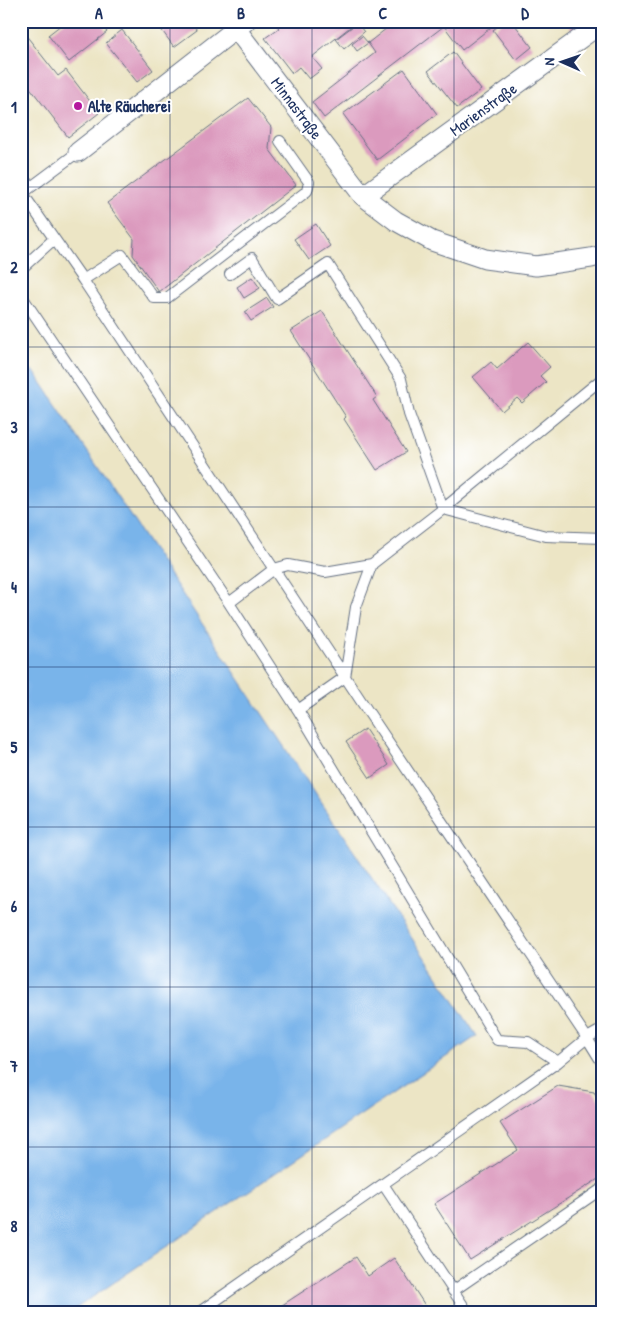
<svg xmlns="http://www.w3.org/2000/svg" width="624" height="1334" viewBox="0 0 624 1334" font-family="'Patrick Hand',sans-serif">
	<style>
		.water { fill: #79b4ea; stroke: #4a72a4 }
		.building { fill: #db9abe }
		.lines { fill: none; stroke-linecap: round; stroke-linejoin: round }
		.service-casing { stroke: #646f82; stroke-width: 12 }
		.minor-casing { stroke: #646f82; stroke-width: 21 }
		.service { stroke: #fff; stroke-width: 10 }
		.minor { stroke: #fff; stroke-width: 19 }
		.grid { fill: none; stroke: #1b2f5e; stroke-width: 1; stroke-opacity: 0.55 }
		.poi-dot { fill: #b5179e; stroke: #fff; stroke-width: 2 }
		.labels { text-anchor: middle; stroke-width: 4; stroke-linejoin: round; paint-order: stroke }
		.poi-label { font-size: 16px; font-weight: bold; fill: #1b2f5e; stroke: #fff; text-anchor: start }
		.street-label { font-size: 16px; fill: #1b2f5e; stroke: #fff }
		.neatline { fill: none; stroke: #1b2f5e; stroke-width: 2 }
		.grid-label { font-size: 16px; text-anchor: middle; font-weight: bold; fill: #1b2f5e }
	</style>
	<rect width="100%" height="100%" fill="#fff"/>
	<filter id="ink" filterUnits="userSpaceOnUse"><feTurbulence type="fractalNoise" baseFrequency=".02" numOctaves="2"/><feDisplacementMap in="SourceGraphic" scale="10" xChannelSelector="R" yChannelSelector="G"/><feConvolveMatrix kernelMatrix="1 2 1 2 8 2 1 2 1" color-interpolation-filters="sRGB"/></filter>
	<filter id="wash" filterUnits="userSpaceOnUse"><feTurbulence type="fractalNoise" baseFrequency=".0096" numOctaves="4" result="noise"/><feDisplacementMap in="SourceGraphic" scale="20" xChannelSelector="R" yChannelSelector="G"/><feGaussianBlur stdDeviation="1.12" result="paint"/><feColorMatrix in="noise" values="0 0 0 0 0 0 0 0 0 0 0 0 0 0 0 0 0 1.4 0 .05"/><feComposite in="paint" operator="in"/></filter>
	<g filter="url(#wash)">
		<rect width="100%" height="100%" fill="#ece5c5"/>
		<!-- water -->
		<path class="water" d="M33 370 477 1036 69 1313H21V377Z"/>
		<g id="blocks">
			<!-- building -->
			<path class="building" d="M66 21H99L107 32 69 62 48 35Z
				M155 21H190L197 30 174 47Z
				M281 21H352L354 24 312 57 322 69 309 79 299 67 292 73 265 38 279 28 276 25Z
				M396 21H499L462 50 444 26 324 118 312 102 375 53 368 43 357 51 352 44 362 36 368 43Z
				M504 21H512L532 47 516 60 493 30Z
				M565 21H585L573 31Z
				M357 23 364 32 344 49 336 39Z
				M21 29 58 76 66 70 99 113 68 137 21 76Z
				M122 30 153 70 137 82 106 43Z
				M453 52 481 90 457 108 428 71Z
				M404 69 437 114 377 160 343 114Z
				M248 98 271 127 269 149 296 185 159 292 133 255 134 239 107 203Z
				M316 224 330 246 309 260 294 239Z
				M252 277 260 288 244 298 237 287Z
				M267 298 273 307 251 321 245 312Z
				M322 311 377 397 373 400 406 452 377 470 344 419 346 417 291 331Z
				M528 342 550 367 540 376 546 382 522 403 517 398 502 411 473 377 491 362 497 369Z
				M365 729 389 765 370 778 346 742Z
				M558 1086 594 1092 603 1106V1176L470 1260 434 1204 518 1150 500 1123Z
				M356 1257 368 1276 394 1258 430 1313H270Z"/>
		</g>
	</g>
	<g filter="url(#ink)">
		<use href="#blocks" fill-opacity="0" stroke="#646f82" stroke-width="1"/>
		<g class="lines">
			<!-- service casing -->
			<g class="service-casing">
				<path id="service" d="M21 191 83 280 367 710 587 1038 603 1064
					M23 193 78 152
					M21 269 54 239
					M230 274 252 258 277 299 328 264 401 379 409 414 443 509 546 536 603 538
					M83 280 122 255 154 298H167L307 191 309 182 280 141
					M21 295 229 603 298 710 497 1040 528 1042 558 1062
					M229 603 274 569 288 565 325 572 372 564 443 509 603 378
					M298 710 345 677 356 607 372 564
					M383 1184 468 1313
					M453 1291 603 1188
					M198 1313 558 1062 587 1038 603 1029"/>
			</g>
			<!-- minor casing -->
			<g class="minor-casing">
				<path id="minor" d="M230 21 363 196 396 221 432 241 485 259 536 266 591 258 603 255
					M78 152 246 21
					M363 196 603 22"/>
			</g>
			<!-- service -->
			<use href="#service" class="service"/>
			<!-- minor -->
			<use href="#minor" class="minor"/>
		</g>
	</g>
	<!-- grid -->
	<path class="grid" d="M170 21V1313M312 21V1313M454 21V1313M21 187H603M21 347H603M21 507H603M21 667H603M21 827H603M21 987H603M21 1147H603"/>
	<!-- markers -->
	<circle class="poi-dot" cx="78" cy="106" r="5"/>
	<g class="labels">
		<!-- poi labels -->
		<g class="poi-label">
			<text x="88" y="112">Alte Räucherei</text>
		</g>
		<!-- street labels -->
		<g class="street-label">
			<text transform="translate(297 108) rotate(53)" y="6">Minnastraße</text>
			<text transform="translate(483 109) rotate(-36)" y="6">Marienstraße</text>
		</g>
	</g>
	<!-- margin -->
	<rect width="624" height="1334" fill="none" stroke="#fff" stroke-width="55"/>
	<!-- north arrow -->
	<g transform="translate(562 62) rotate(272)" stroke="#ffffff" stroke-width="4" paint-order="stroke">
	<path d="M0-4L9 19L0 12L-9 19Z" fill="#1b2f5e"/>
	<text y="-8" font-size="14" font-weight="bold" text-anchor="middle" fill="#1b2f5e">N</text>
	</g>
	<rect x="28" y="28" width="568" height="1278" class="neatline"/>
	<g class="grid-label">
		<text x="99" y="19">A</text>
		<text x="241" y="19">B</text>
		<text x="383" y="19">C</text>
		<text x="525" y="19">D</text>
		<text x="14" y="113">1</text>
		<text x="14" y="273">2</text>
		<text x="14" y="433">3</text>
		<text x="14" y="593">4</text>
		<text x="14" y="753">5</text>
		<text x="14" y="912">6</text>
		<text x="14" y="1072">7</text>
		<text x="14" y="1232">8</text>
	</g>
</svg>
